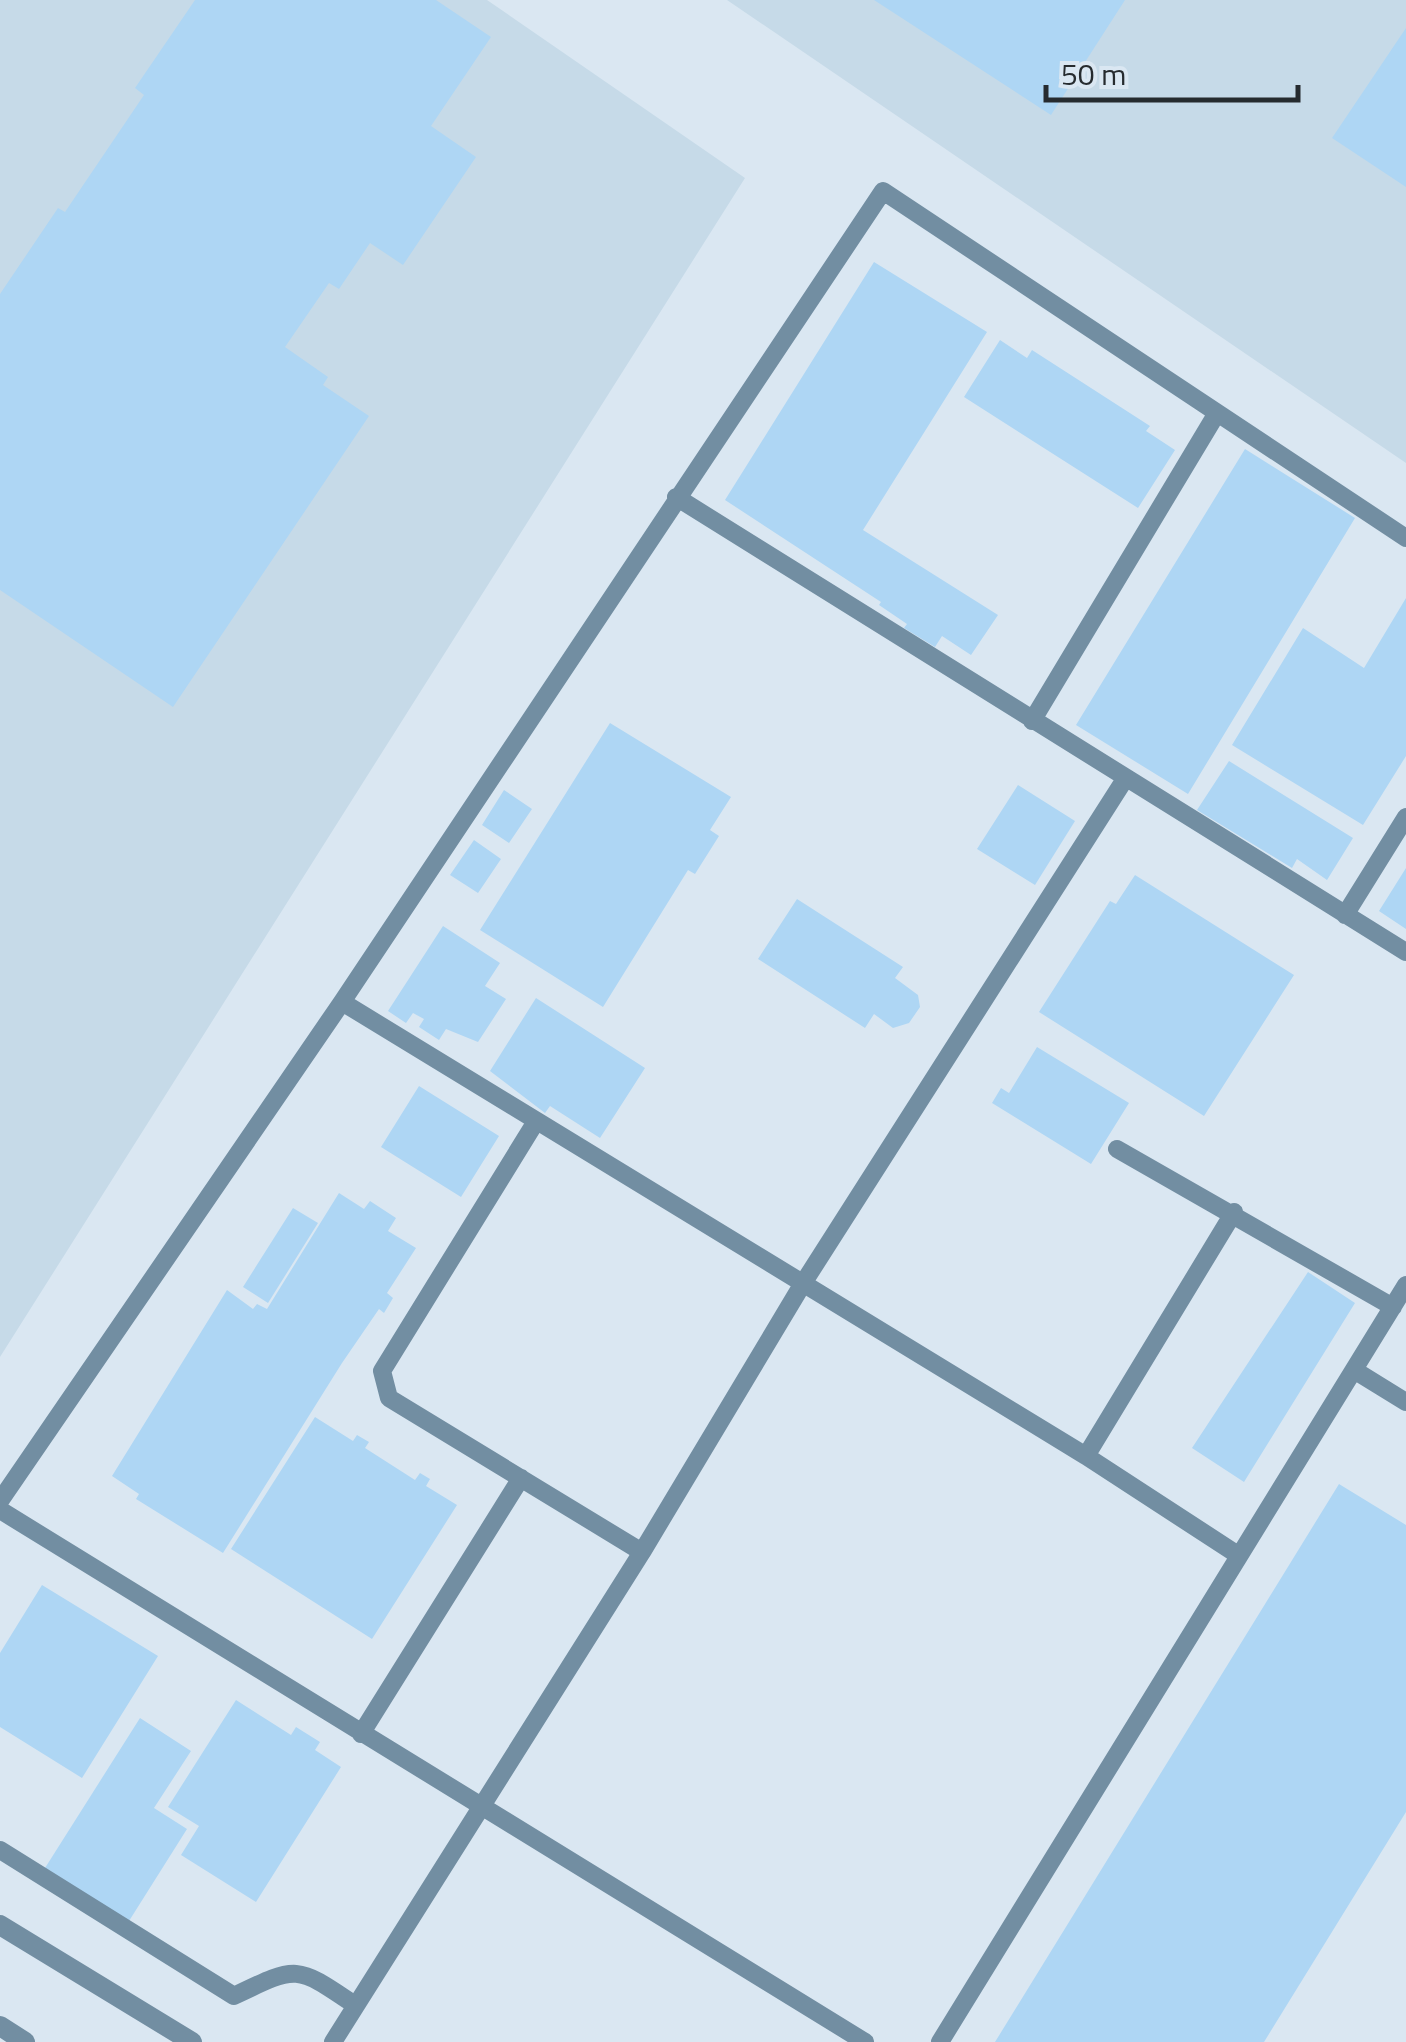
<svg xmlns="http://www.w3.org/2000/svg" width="1406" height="2042" viewBox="0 0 1406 2042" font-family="'Titillium Web',sans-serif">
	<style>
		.built { fill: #c6dae8 }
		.building { fill: #aed6f4 }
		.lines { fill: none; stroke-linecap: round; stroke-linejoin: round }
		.service { stroke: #728ea2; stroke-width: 18 }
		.tertiary { stroke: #728ea2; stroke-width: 20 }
	</style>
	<rect width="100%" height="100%" fill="#dae7f2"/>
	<!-- built -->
	<path class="built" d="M0 0H487L745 178 0 1357Z
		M727 0H1406V463Z"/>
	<!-- building -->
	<path class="building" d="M195 0H436L491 37 431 126 476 157 403 265 370 243 339 289 329 283 285 347 328 377 323 385 369 416 173 707 0 590V294L58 208 65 212 144 95 135 88Z
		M874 0H1125L1051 115Z
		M1406 28V187L1332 138Z
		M874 262 987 332 863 530 998 615 971 655 942 636 935 647 904 628 907 624 879 605 881 602 725 500Z
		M1000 340 1027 358 1032 350 1150 426 1146 431 1175 450 1138 508 964 397Z
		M1245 449 1355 518 1188 794 1076 725Z
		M1406 598V756L1363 825 1232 745 1303 628 1364 668Z
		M610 723 731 797 710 830 719 836 695 874 688 870 603 1007 480 930Z
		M1229 761 1353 838 1327 880 1297 859 1292 868 1197 810Z
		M1018 785 1075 821 1035 885 977 849Z
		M504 790 532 809 509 843 482 825Z
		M474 840 501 859 478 893 450 875Z
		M1406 868V929L1379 911Z
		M1135 875 1294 975 1204 1116 1039 1012 1110 901 1116 904Z
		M797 899 903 967 895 978 918 995 920 1007 909 1023 893 1028 874 1014 865 1028 758 959Z
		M443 926 500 963 485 986 506 999 478 1042 446 1029 439 1040 419 1027 424 1019 413 1013 406 1023 388 1011Z
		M536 998 645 1068 600 1138 550 1106 545 1113 490 1071Z
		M1037 1047 1129 1103 1091 1164 992 1103 1001 1088 1009 1093Z
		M419 1086 499 1136 461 1197 381 1147Z
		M339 1193 364 1209 370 1201 396 1218 388 1231 416 1248 387 1293 393 1298 384 1313 379 1309 342 1363 223 1553 136 1499 139 1494 112 1476 227 1290 253 1309 257 1304 267 1309Z
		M293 1208 318 1223 268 1303 243 1287Z
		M1308 1272 1355 1303 1244 1482 1192 1448Z
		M315 1417 353 1441 357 1435 369 1442 365 1448 415 1480 420 1473 430 1479 426 1486 457 1505 372 1639 231 1549Z
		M1339 1484 1406 1525V1812L1264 2042H995Z
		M42 1585 158 1656 82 1778 0 1727V1653Z
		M236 1700 291 1735 296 1727 320 1742 315 1750 341 1767 256 1902 181 1855 199 1826 168 1807Z
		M140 1718 191 1751 154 1808 187 1829 129 1921 45 1868Z"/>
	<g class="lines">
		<!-- service -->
		<path class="service" d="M676 497 1406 952
			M1032 721 1217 413
			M1345 915 1406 817
			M342 1002 1086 1456 1238 1555
			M535 1123 382 1371 389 1398 642 1552
			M1117 1149 1393 1307
			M1354 1370 1406 1402
			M1086 1456 1234 1212
			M0 1501 342 1002 883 191 1406 538
			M0 1510 865 2042
			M361 1734 521 1478
			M0 1850 234 1996C298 1965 296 1965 355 2005
			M333 2042 642 1552 802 1285 1125 779
			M940 2042 1406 1285"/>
		<!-- tertiary -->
		<path class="tertiary" d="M0 1925 192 2042
			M0 2026 25 2042"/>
	</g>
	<!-- scale -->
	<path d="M1046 85v15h252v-15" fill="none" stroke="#262b2f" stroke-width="5"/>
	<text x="1061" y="85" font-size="30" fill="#262b2f" stroke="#dae7f2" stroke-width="8" paint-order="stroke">50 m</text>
</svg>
